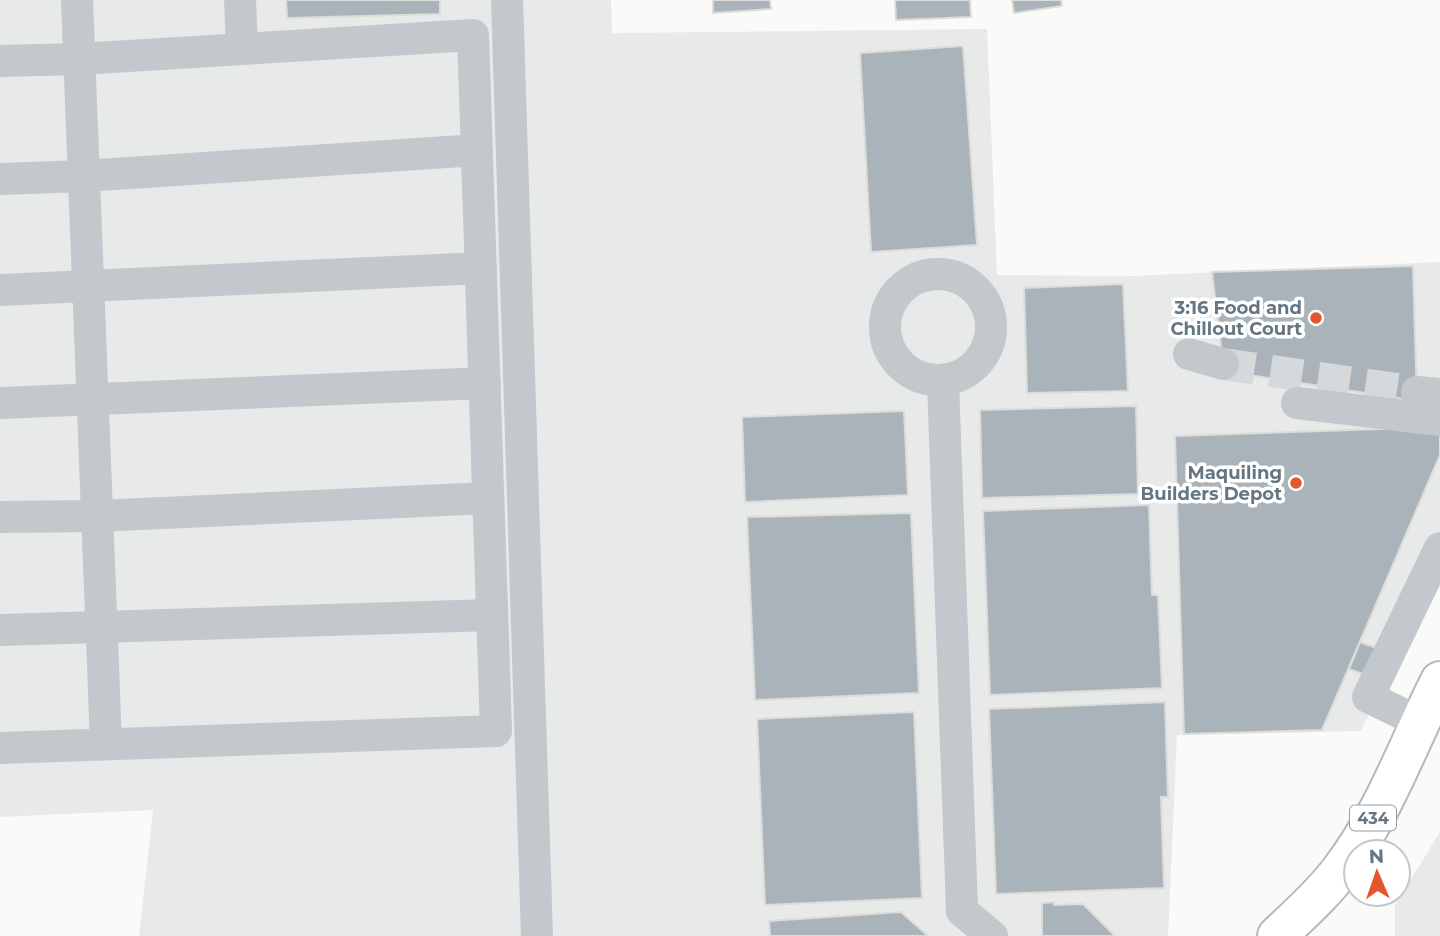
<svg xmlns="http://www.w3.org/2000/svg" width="1440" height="936" viewBox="0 0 1440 936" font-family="Montserrat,sans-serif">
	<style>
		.built { fill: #e8e9e9 }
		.building { fill: #aab3b9; stroke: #dcdcda; stroke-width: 2 }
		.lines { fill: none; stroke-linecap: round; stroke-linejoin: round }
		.minor-tunnel { stroke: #d5d9db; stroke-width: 32; stroke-dasharray: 32 16; stroke-linecap: butt }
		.highway-casing { stroke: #b4b9bd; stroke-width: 42 }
		.minor { stroke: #c3c8cc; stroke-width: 32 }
		.highway { stroke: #fff; stroke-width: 38 }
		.poi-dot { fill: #e4572e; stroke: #fff; stroke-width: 2.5 }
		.labels { text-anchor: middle; stroke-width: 7; stroke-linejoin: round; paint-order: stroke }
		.shield { fill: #fff; stroke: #939fa8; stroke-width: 2 }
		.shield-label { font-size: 16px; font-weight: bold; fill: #657683 }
		.poi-label { font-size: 18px; font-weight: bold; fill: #657683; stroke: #fff; text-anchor: end }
	</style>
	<rect width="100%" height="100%" fill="#fafaf8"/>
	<!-- built -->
	<path class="built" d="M0 0H611L612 33 987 29 997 275 1133 276 1440 262V562L1361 731 1177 735 1168 936H139L153 810 0 817Z
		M1440 832V936H1395V905Z"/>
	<!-- building -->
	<path class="building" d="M286 0H440V14L287 18Z
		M713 0H770L771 9 713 13Z
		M895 0H970L971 17 896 20Z
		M1012 0H1061L1062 6 1014 13Z
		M963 46 977 245 871 252 860 53Z
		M1413 266 1417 401 1224 371 1212 272Z
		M1123 284 1128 391 1027 393 1024 288Z
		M1136 406 1138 494 982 498 980 410Z
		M904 411 908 495 745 502 742 417Z
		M1440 427V455L1322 730 1184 734 1175 436Z
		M1149 505 1152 595H1158L1162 688 990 695 983 511Z
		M911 513 919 693 755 700 747 517Z
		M1360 642 1382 650 1371 677 1349 669Z
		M1165 702 1168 797H1161L1164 888 996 894 989 709Z
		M914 712 922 898 765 905 757 719Z
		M1054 902V905L1083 904 1115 936H1042V903Z
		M901 912 928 936H770L769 921Z"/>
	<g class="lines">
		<!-- minor-tunnel -->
		<path class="minor-tunnel" d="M1223 364 1417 392"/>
		<!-- highway casing -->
		<g class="highway-casing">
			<path id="highway" d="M1277 936C1299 915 1322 895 1340 871 1384 814 1408 744 1440 681"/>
		</g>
		<!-- minor -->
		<path class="minor" d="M77 0 106 743
			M240 0 242 49
			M507 0 537 936
			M0 61 79 59 473 35 496 731 0 748
			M0 179 84 176 477 150
			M885 327a53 53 0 1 1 106 0a53 53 0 1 1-106 0Z
			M0 290 481 268
			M1189 354 1223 364
			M943 381 962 911 992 936
			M1417 392 1440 394
			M0 403 485 383
			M1297 403 1440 420
			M0 517 97 516 488 498
			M0 630 492 615
			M1421 723 1368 697 1440 548"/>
		<!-- highway -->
		<use href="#highway" class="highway"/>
	</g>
	<!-- markers -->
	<g class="poi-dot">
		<circle cx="1316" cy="318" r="7"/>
		<circle cx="1296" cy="483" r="7"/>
	</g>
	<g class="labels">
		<!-- shield labels -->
		<rect class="shield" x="1350" y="805.5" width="46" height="25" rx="5"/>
		<g class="shield-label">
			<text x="1373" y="824">434</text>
		</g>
		<!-- poi labels -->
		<g class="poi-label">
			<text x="1302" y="314">3:16 Food and<tspan x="1302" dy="21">Chillout Court</tspan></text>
			<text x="1282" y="479">Maquiling<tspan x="1282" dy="21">Builders Depot</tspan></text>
		</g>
	</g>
	<!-- north arrow -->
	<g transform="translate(1377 873) rotate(358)"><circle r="33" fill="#ffffff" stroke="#c1c8cd" stroke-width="2"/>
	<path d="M0-5L12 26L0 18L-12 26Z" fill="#e4572e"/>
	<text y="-10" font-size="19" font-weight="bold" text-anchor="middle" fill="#657683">N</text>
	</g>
</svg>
